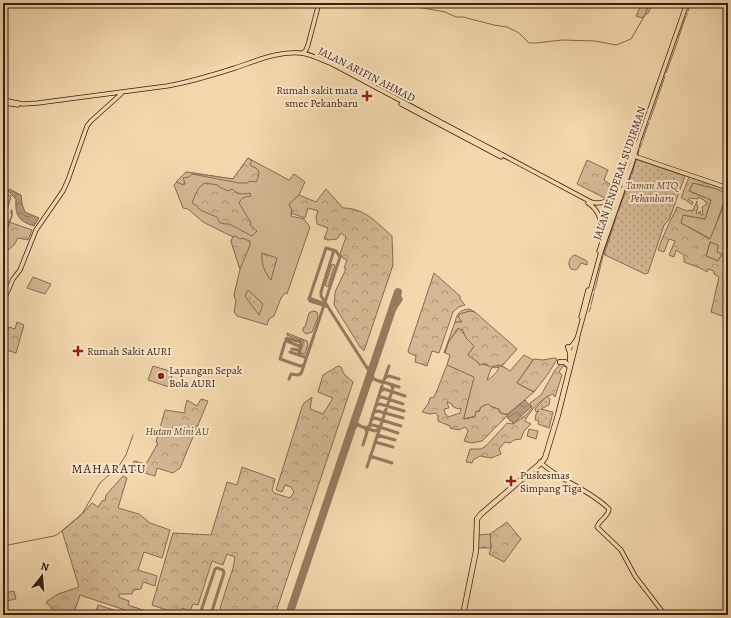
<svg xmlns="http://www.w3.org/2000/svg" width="731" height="618" viewBox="0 0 731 618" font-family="Alegreya,serif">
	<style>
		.grass { fill: #d4b893; stroke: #866b54; fill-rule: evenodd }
		.forest { fill: url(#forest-crowns); stroke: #866b54; fill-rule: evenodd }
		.cemetery { fill: url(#cemetery-stones); stroke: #866b54 }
		.park { fill: url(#park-dots); stroke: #866b54 }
		.water { fill: url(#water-waves); stroke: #836851 }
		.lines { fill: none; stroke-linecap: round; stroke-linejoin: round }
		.stream { stroke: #836851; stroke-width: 1 }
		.taxiway { stroke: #967b60; stroke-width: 3 }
		.runway { stroke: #967b60; stroke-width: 8 }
		.major-casing { stroke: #391e14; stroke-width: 5 }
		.highway-casing { stroke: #391e14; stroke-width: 6 }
		.major { stroke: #f4d8ad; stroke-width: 3.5 }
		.highway { stroke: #f4d8ad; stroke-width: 4.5 }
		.poi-dot { fill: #8f2418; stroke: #f8e6ca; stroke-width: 1.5 }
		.labels { text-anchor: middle; stroke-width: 4; stroke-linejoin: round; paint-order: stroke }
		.street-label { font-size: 11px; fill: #391e14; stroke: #f8e6ca }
		.poi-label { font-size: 11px; fill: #391e14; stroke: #f8e6ca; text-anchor: start }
		.park-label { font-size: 11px; font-style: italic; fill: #604434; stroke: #f8e6ca }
		.quarter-label { font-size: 13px; letter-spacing: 1px; fill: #391e14; stroke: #f8e6ca }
	</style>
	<defs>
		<pattern id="forest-crowns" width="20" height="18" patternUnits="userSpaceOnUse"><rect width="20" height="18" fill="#d4b893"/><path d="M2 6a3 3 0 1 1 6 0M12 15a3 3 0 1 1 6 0" fill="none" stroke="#ad9577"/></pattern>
		<pattern id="cemetery-stones" width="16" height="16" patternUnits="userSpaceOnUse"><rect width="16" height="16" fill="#d4b893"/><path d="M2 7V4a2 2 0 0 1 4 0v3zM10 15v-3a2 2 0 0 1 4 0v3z" fill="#ad9577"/></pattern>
		<pattern id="park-dots" width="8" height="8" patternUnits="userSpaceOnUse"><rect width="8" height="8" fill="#d4b893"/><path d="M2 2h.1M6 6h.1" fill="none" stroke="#ad9577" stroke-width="1.8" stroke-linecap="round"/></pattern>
		<pattern id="water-waves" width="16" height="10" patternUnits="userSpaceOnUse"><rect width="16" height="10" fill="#b49979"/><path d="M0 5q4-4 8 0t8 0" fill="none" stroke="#937c62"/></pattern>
	</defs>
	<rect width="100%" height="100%" fill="#f4d8ad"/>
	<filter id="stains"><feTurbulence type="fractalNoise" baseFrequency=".005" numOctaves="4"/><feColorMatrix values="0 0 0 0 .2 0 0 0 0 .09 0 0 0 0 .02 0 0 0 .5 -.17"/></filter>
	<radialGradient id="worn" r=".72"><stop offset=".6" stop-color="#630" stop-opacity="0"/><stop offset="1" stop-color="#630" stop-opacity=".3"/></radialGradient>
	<!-- grass -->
	<path class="grass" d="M248 158 287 179 289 180 294 174 305 182 299 195 289 204 292 210 291 216 304 219 310 227 287 294 285 293 281 298 274 316 269 319 267 325 237 316 234 312 236 301 234 295 240 269 231 241 233 237 203 222 188 209 183 208 174 185 186 172 233 179Z
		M693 183 717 189 727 193 711 239 681 223 682 215 705 219 711 200 689 191Z
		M3 193 11 196 6 214 3 213Z
		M710 242 718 245 722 254 718 261 706 256Z
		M575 255 587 261V265L581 263 578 268 576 270 571 269C567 264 569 257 575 255Z
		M332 264 335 265 328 287 325 285Z
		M33 277 51 284 45 294 27 288Z
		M469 309 475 312 470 311 460 314 459 317 462 322H455C457 313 460 310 469 309Z
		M313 311 317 312 318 317 312 332 306 334 303 331V328L305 327 309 313Z
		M459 328 473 344 474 347 468 355C472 357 477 362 481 364 494 368 499 362 510 371L524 355 533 360 517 383 534 392 508 414H503L496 408 485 405 481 407 475 416 464 419V417L473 377 447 365 450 355 445 353 449 341ZM494 367 495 368 499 367C498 372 491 378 487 380L491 369Z
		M287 333 307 341 308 345 305 354 300 353 304 341 287 335Z
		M153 366 173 372 169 387 148 380Z
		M529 429 538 431 536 439 527 436Z"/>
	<!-- forest -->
	<path class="forest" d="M642 3H652L649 12 642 18 636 16Z
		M248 158 252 161 250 164 251 166 256 168 259 172 258 178 256 182 250 181 247 183H239L192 174 189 177 183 178 185 183 184 185 176 182 186 172 233 179Z
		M587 160 608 170 604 180 610 184 609 195 605 198 577 184Z
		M689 177 728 190V318L711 312 719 277 714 274V271L708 269 707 272 700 268 684 262V255L676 250 674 257 669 255 675 241 669 239 664 252 658 250C663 235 670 222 677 207L687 211 693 210 697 201V205L698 207 696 213H699L700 211 701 215H703L702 207 707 204 704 200 698 197V199L689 198V200L693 202 692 205 686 200 681 198ZM693 183 717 189 727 194 722 210 710 239 681 223 683 215 705 219 711 200 689 191ZM710 242 718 245 717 252 722 254 718 261 706 256Z
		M205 183 218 185 219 187 228 191 232 189C237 194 243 195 250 193L251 196C245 197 242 197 239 203L251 223 250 225 257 231 252 236 229 224H225L220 223 217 217 200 210 197 206 192 203C195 195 198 186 205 183Z
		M326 189 343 208C365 208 377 223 392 236L393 265 364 351 360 347 334 305 335 292 346 269 344 268 347 260 343 258 340 254 346 237 341 233 337 239 328 240 324 239 328 228 317 224V222L316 217 318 211 308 208 305 218 291 213 292 210 289 204 299 195 316 202Z
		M9 222 32 230 28 240 18 238 14 245 8 250 3 261V241Z
		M236 236 239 239 242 238 250 241V245L240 269 231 241 233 237Z
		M262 253 277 258 271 280C264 272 261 263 262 253Z
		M434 273 460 296V299L465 305 459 307 453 312 439 353 432 351 427 366 415 362 416 356 409 353 408 351Z
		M470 311 475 312 517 349 502 366 499 365 491 367 485 364 479 365V363L468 355 474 346 466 338 462 329 461 330 458 328 449 341 444 353 455 322H462L458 317 460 314Z
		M17 322 24 325 16 353 3 349V337L5 338 9 327 15 329Z
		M554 358 557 359 556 361 548 374 534 392 517 383 534 359 543 360Z
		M563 361 567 367 563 366 559 372 562 375 555 397 553 394C542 398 530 410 525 421L531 424 524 431 521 439 514 440 510 443 505 442 499 449 501 454 491 458 480 456 473 460 472 463 466 462 470 449H481L486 446 507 423 513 424 526 415 532 408 530 403 541 395 555 370Z
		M447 365 474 377 464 417V419L475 417 476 411 479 412 481 407 488 404 492 407 499 409 500 413 508 415 482 441 472 443 464 441 468 431 465 427 459 430 450 428V426L438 421V416L436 413 430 414 422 412 428 404 430 398 434 397C439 387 442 376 447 365ZM447 402 452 404V406L458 409 461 408 460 413 448 417 445 413 444 409 449 408Z
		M338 366 341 367 344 374 353 382 275 615H233L221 611 220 608 233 568 235 557 227 554 223 565 212 561 198 605 193 604 190 611 182 608 180 613 176 612 175 613 152 605 173 533 211 535 227 482 237 485 242 467 275 479 272 490 274 493 290 498 294 492 291 487 285 485 282 492 276 490 302 407 304 403 312 397 310 409 323 414 333 398 318 392 323 375Z
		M201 399 208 401 180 468 173 473 157 468 155 476 131 469 134 461 146 464 158 443 156 442 165 410 185 413V408L187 400 197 406Z
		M123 476 127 478 118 508 139 514 150 523 170 530 162 558 144 552 138 570 157 576 155 586 143 582 141 589 134 590 132 594H119V597L129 601 128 605 146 611 145 615H140L80 595 74 613 76 615H51L55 612 46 602 58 594 79 587 62 531 82 514 92 503 98 507 103 500 105 501 106 495Z
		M507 522 521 539 504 562 489 554 491 548 490 534Z
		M98 605 129 615H95Z"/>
	<!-- cemetery -->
	<path class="cemetery" d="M490 534 491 548H477V535Z
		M14 591 16 599 6 601 4 593Z"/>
	<!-- park -->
	<path class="park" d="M636 159 685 176 669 220 664 225 648 273 645 274 603 254Z
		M248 290 263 304 259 315 245 296Z
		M547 396 550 399 549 405 541 409 553 412 549 428 538 424 539 421 535 420 536 414 539 411 536 412 535 409Z"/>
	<!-- water -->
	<path class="water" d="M9 189 21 195 22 204 25 212 39 218 34 226C18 221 15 215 16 199L8 191Z
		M11 210H12V216L3 241V234L5 231 3 229V223H7C10 221 12 216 12 212L11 214Z
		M525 400 531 407 513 424 512 421H510L507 417 508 414Z"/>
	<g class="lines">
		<!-- stream -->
		<path class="stream" d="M396 3 445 12 456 17H463L494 25 507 27 519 33 529 43H536L562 40 595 41 616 45 631 39 645 15 649 3
			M688 11 691 3
			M687 15V13
			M678 39 686 16
			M294 51H302
			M308 52 333 62 355 74
			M228 68 235 66
			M666 73 678 40
			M357 75 373 84
			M375 85 378 86
			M380 87 383 89
			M384 90 401 99
			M403 99 423 110
			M425 111 432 115
			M434 116 441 120
			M650 120 665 76
			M443 121 464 132
			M465 133 500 151
			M643 139 649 122
			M643 141V140
			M640 148 642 143
			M502 152 552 179
			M638 155 639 150
			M628 158 629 156H630
			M635 159 728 190
			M625 167 627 160
			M632 174 636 160
			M553 180 564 185
			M620 182 625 169
			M565 186 593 201
			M618 212 631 176
			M604 255 616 218
			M596 285 603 256
			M594 291 596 286
			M591 305 594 293
			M589 312 591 307
			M3 546 54 536 58 534 82 514 100 483 109 475 115 472 126 455 133 435"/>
		<!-- taxiway -->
		<path class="taxiway" d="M334 250 321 292V296L369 371 370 376
			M309 298 325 304
			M326 306 310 301 309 299 326 248 336 251 340 257
			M391 315 401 300V298L399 295 395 297 394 305
			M287 341 301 347
			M292 349 298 350 299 352
			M290 352 305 357 306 359
			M299 355 301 342 287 338 286 339 287 341 285 342 280 359 300 366 304 365
			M367 368 373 367
			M301 374 340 257
			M371 374 374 379 381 382
			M385 378 389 376 399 379
			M289 379 291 374 298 375 301 373
			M368 382 374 379
			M383 383 389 366
			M390 384 399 387
			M381 391 384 389 405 396
			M378 398 382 397 403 404
			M376 405 380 404 404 411
			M374 412 378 411 403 418
			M356 419 355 421C358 425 363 429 369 427L382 386
			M372 419 375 418 401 426
			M369 426 373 425 398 433
			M352 429 358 425
			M377 435 395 440
			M375 442 393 447
			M363 445 367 432 365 428 375 431 379 429
			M370 456 392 463
			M367 467 393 388 390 384 380 381
			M211 614 224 573 223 570 217 568 215 569 201 611 213 615"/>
		<!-- runway -->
		<path class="runway" d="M289 615 398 292"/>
		<!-- major casing -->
		<g class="major-casing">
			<path id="major" d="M303 53 306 50 308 45 319 3
				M3 100 23 104 38 103 167 86C190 82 213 75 235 68 256 61 278 51 300 53 311 54 322 60 332 64L591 202C607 207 616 193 623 181
				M3 103 18 105
				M401 104 501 157
				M634 156 728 188
				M622 183 635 143
				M588 203C601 211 603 227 602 241
				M599 251 620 189
				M3 302 13 279 20 270 36 230 63 191 68 180 87 126 91 121 121 94
				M581 317 588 290
				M569 349 577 339 600 255 632 164 639 140 687 3
				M540 462C560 481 589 489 609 509 609 516 599 520 597 527L621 550 635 576 665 615"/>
		</g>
		<!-- highway casing -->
		<g class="highway-casing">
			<path id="highway" d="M568 347 570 352V360
				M560 362H565L569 366
				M463 615 476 551 477 519 481 514 542 462 545 458 558 415 577 339"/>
		</g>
		<!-- major -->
		<use href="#major" class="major"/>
		<!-- highway -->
		<use href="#highway" class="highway"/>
	</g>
	<!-- markers -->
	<g class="poi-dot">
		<path d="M365 90h4v4h4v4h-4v4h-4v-4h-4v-4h4z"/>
		<path d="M76 345h4v4h4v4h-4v4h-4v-4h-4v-4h4z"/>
		<circle cx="161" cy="376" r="4"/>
		<path d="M509 475h4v4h4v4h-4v4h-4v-4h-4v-4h4z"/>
	</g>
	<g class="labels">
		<!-- street labels -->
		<g class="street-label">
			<text transform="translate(367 74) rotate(27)" y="4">JALAN ARIFIN AHMAD</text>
			<text transform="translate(619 173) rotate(-71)" y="4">JALAN JENDERAL SUDIRMAN</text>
		</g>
		<!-- poi labels -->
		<g class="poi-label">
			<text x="358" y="94" text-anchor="end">Rumah sakit mata<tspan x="358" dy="13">smec Pekanbaru</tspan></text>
			<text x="87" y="355">Rumah Sakit AURI</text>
			<text x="169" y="374">Lapangan Sepak<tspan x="169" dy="13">Bola AURI</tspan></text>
			<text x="520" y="479">Puskesmas<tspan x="520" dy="13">Simpang Tiga</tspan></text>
		</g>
		<!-- park labels -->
		<g class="park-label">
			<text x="652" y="189">Taman MTQ<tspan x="652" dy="13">Pekanbaru</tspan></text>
			<text x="177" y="435">Hutan Mini AU</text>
		</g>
		<!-- quarter labels -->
		<g class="quarter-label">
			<text x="109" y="473">MAHARATU</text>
		</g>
	</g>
	<!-- margin -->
	<rect width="731" height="618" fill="none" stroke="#f4d8ad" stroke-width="16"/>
	<rect x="4" y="4" width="723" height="610" fill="none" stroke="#391e14" stroke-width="2"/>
	<rect x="8" y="8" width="715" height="602" fill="none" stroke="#391e14"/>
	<!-- north arrow -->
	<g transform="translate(42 576) rotate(17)" stroke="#f8e6ca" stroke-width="3" paint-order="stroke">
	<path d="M0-3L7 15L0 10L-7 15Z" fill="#391e14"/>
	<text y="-6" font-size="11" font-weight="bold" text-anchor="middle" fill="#391e14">N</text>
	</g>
	<rect width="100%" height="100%" filter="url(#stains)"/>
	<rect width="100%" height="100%" fill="url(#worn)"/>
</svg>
